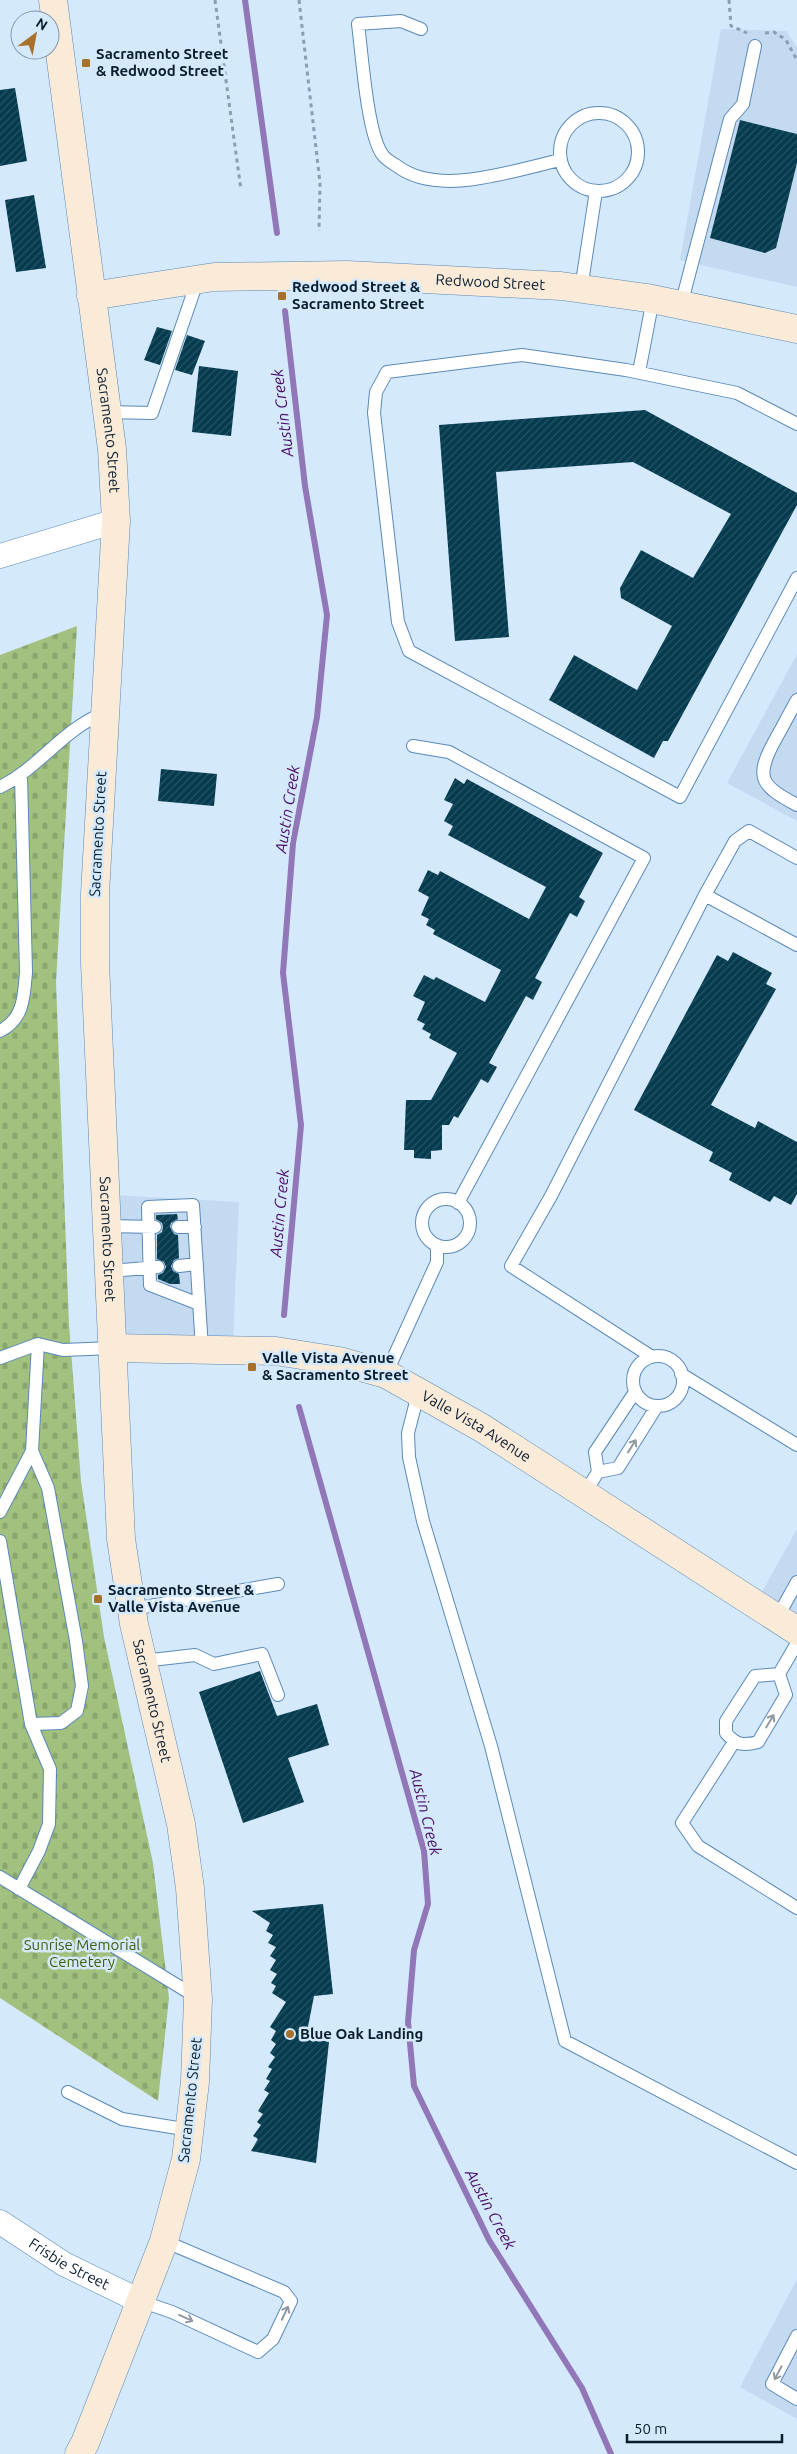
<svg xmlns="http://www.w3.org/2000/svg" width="797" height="2454" viewBox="0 0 797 2454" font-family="Ubuntu,sans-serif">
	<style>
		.built { fill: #c4daf1 }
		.cemetery { fill: url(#cemetery-stones) }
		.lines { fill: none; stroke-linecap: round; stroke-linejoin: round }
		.stream { stroke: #9177b7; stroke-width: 6 }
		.building { fill: url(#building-hatch) }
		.lane-casing { stroke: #5a89b8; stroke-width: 14 }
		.street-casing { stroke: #5a89b8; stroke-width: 25 }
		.secondary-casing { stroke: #5a89b8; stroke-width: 29 }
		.path { stroke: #8a9eb1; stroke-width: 3; stroke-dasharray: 4 4; stroke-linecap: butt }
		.lane { stroke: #fff; stroke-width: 12 }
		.street { stroke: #fff; stroke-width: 24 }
		.secondary { stroke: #faead8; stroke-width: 28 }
		.oneway { stroke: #9099a1 }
		.poi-dot { fill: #a7712c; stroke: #d5e9fd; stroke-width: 2 }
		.labels { text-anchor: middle; stroke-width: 5; stroke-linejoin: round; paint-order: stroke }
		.poi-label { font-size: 15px; font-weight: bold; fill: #091d2f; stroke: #d5e9fd; text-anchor: start }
		.street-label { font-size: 15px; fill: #091d2f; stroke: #d5e9fd }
		.park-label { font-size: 15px; fill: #3f5d08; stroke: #d5e9fd }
		.water-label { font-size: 16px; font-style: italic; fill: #480b6a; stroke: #d5e9fd }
	</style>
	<defs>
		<pattern id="cemetery-stones" width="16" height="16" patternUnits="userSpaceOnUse" patternTransform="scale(1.25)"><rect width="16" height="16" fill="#a2c17f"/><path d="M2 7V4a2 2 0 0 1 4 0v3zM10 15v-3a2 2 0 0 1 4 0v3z" fill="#8aa56e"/></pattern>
		<pattern id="building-hatch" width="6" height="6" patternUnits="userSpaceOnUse" patternTransform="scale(1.25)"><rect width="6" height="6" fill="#043b4f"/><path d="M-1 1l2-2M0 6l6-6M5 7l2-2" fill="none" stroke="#275566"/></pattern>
	</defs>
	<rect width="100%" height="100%" fill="#d5e9fd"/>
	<!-- built -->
	<path class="built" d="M721 29 786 31 797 47V287L680 260Z
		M797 654V821L727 783Z
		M113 1195 239 1202 233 1342 117 1335Z
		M797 1529V1631L755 1604Z
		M797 2279V2419L740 2387Z"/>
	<!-- cemetery -->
	<path class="cemetery" d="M77 626 56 982 69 1324 81 1481 104 1637 153 1863 169 1998 158 2101 0 1998V655Z"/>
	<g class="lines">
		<!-- stream -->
		<path class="stream" d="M245 0 277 233
			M284 1315 301 1125 283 973 293 843 317 717 327 615 305 486 285 311
			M299 1407 424 1851 428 1904 414 1950 408 2022 414 2086 489 2240 582 2388 611 2454"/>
	</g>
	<!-- building -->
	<path class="building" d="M15 88 27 161 0 166V90Z
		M740 120 797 134V163L776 248 765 253 710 238Z
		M34 195 46 268 16 272 5 200Z
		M157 327 172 331 160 365 144 360Z
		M187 335 205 341 192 375 175 370Z
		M199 366 238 371 231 436 192 432Z
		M645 410 797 493V505L668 741H663L654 758 549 700 574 655 637 690 672 626 621 598 620 588 641 550 693 578 731 514 633 462 496 472 509 637 455 641 439 425Z
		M161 769 217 774 214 806 158 801Z
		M455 778 464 784 467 779 603 853 579 897 585 901 577 917 570 913 535 978 542 982 533 1000 526 996 489 1063 497 1067 488 1083 481 1079 458 1118 454 1116 449 1125H442V1150L431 1151V1159L414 1158V1150H404L406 1100H431L457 1053 429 1038 431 1034 422 1029 425 1024 417 1020 425 1002 413 996 424 975 434 980 436 977 485 1002 501 970 433 934 435 930 426 925 429 919 421 915 429 897 418 891 428 870 438 875 440 871 529 919 546 887 448 835 453 826 444 821 453 804 444 800Z
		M733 952 772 973 766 984 776 989 711 1105 755 1128 758 1121 797 1142V1194L791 1205 774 1196 770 1202 729 1180 732 1173 709 1161 713 1152 634 1110 717 955 728 961Z
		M177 1214 178 1219 171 1223 170 1227 174 1234 178 1235 179 1258 174 1260 171 1266 173 1271 179 1274 180 1284H170L158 1279V1275L163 1273 166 1267 164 1262 157 1259V1235L162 1232 163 1227 162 1223 156 1219V1215Z
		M260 1671 277 1716 317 1704 329 1745 288 1758 304 1802 243 1823 199 1692Z
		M323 1904 333 1994 314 1996 306 2037 329 2042 316 2163 251 2151 258 2139 253 2136 261 2125 257 2122 263 2114 258 2111 269 2093 264 2090 270 2081 266 2079 272 2069 268 2067 275 2057 270 2053 276 2044 271 2040 276 2031 270 2027 286 2002 272 1993 276 1986 271 1983 277 1974 270 1970 276 1960 270 1956 276 1947 268 1943 273 1935 266 1931 270 1923 252 1911Z"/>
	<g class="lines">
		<!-- lane casing -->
		<g class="lane-casing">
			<path id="lane" d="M421 29 401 21 358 24C362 54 367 132 382 154 385 159 392 163 397 166 439 198 513 170 561 160
				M560 152a39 39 0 1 1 78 0a39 39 0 1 1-78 0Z
				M581 289 596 191
				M681 305 730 119 743 104 755 46
				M639 372 653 299
				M107 412 152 413 198 279
				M797 424 737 393 626 370 522 355 387 372 376 392 374 413 398 622 409 651 680 797 797 578
				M797 700C789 714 782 728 774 742 754 779 762 786 797 805
				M413 746 449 752 644 858 458 1203
				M0 787C39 768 63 729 104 713
				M797 858 749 831 735 841 705 895 797 945
				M0 1031C24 1019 24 996 26 972L21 776
				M422 1223a24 24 0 1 1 48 0a24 24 0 1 1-48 0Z
				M108 1226 155 1227
				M178 1227H195
				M179 1266 197 1264
				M111 1271 158 1267
				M199 1304 150 1285 148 1207 193 1205 202 1349
				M633 1381a25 25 0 1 1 50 0a25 25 0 1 1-50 0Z
				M652 1357 511 1266 551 1196 705 895
				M0 1358 38 1344 63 1350 113 1348
				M386 1374 437 1262V1245
				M681 1374 797 1445
				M419 1390 408 1433 409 1457 423 1521 491 1746 565 2041 797 2163
				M598 1472 618 1468 657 1406
				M584 1494 598 1472 595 1452 635 1392
				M0 1512 32 1451 38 1344
				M0 1541 31 1724 50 1769 49 1824 39 1851 19 1889
				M132 1609 278 1584
				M777 1618 797 1582
				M143 1661 195 1655 214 1664 262 1654 278 1695
				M779 1674 755 1676 726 1721V1733C736 1745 743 1746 758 1742L786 1695 779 1674 797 1643
				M31 1724 61 1723 77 1711 82 1686 76 1641 48 1488 32 1451
				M734 1742 682 1823 698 1846 797 1908
				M0 1877 198 1998
				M68 2092 122 2119 190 2130
				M140 2301 172 2312 258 2352 273 2339 291 2301 284 2292 164 2241
				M797 2336 772 2384 797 2399"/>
		</g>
		<!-- street casing -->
		<g class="street-casing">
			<g id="street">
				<path d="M0 556 116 521"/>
				<path id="s1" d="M0 2222 64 2264 140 2301"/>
			</g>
		</g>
		<!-- secondary casing -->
		<g class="secondary-casing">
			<g id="secondary">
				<path id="s2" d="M53 0 112 449 116 521 95 894V963L121 1539 134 1624 181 1824 190 1888 198 1999 195 2082 186 2159 164 2241 85 2443 79 2454"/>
				<path id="s3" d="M91 296 214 277 347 275 561 286 647 298 797 329"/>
				<path id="s4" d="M113 1348 276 1351 339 1361 386 1374 482 1428 797 1631"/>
			</g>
		</g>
		<!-- path -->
		<path class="path" d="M215 0 241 190
			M299 0 320 183 319 231
			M729 0 731 26 747 33
			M765 33 774 32 786 40 797 60"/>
		<!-- lane -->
		<use href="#lane" class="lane"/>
		<!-- street -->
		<use href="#street" class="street"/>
		<!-- secondary -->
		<use href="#secondary" class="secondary"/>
	</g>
	<!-- one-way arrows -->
	<defs><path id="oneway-shaft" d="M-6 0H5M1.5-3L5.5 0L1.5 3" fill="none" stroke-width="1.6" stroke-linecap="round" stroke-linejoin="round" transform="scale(1.25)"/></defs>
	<g class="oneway">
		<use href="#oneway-shaft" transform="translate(632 1446) rotate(-58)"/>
		<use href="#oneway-shaft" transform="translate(770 1721) rotate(-59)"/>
		<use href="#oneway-shaft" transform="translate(285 2313) rotate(-65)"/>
		<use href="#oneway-shaft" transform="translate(186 2318) rotate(25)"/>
		<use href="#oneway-shaft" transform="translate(778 2373) rotate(118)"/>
	</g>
	<!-- markers -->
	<g class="poi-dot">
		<rect x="81" y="58" width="10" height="10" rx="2.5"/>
		<rect x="277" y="291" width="10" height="10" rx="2.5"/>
		<rect x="247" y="1362" width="10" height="10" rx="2.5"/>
		<rect x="93" y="1594" width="10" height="10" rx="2.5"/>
		<circle cx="290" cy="2034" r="5"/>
	</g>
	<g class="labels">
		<!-- poi labels -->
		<g class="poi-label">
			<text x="96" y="59">Sacramento Street<tspan x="96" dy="17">&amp; Redwood Street</tspan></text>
			<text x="292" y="292">Redwood Street &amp;<tspan x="292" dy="17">Sacramento Street</tspan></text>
			<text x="262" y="1363">Valle Vista Avenue<tspan x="262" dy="17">&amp; Sacramento Street</tspan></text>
			<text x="108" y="1595">Sacramento Street &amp;<tspan x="108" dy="17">Valle Vista Avenue</tspan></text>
			<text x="300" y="2039">Blue Oak Landing</text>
		</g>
		<!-- street labels -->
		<g class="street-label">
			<text dy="5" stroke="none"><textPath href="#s3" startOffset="401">Redwood Street</textPath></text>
			<text dy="5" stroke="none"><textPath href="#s2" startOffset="434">Sacramento Street</textPath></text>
			<text transform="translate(98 834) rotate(-87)" y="5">Sacramento Street</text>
			<text dy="5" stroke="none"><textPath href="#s2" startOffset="1244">Sacramento Street</textPath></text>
			<text dy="5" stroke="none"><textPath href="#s4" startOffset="380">Valle Vista Avenue</textPath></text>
			<text dy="5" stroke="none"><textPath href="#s2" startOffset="1709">Sacramento Street</textPath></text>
			<text transform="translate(190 2100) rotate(-84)" y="5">Sacramento Street</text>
			<text dy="5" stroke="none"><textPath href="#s1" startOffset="81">Frisbie Street</textPath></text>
		</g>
		<!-- park labels -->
		<g class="park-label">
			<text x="82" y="1950">Sunrise Memorial<tspan x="82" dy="17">Cemetery</tspan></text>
		</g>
		<!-- water labels -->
		<g class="water-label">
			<text transform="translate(282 413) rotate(-97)" y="6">Austin Creek</text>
			<text transform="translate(287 809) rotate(-81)" y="6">Austin Creek</text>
			<text transform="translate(279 1213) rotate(-85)" y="6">Austin Creek</text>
			<text transform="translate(426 1812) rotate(76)" y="6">Austin Creek</text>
			<text transform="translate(491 2209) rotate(62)" y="6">Austin Creek</text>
		</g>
	</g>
	<!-- north arrow -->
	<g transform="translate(35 35) rotate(32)"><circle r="24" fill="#d5e9fd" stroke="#8397ab"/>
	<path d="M0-4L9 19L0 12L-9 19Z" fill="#a7712c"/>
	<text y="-8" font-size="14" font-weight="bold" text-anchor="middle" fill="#091d2f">N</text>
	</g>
	<!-- scale -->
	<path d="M627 2434v8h155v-8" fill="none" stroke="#091d2f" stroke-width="2.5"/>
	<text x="634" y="2434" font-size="15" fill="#091d2f" stroke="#d5e9fd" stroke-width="4" paint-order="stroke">50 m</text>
</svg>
